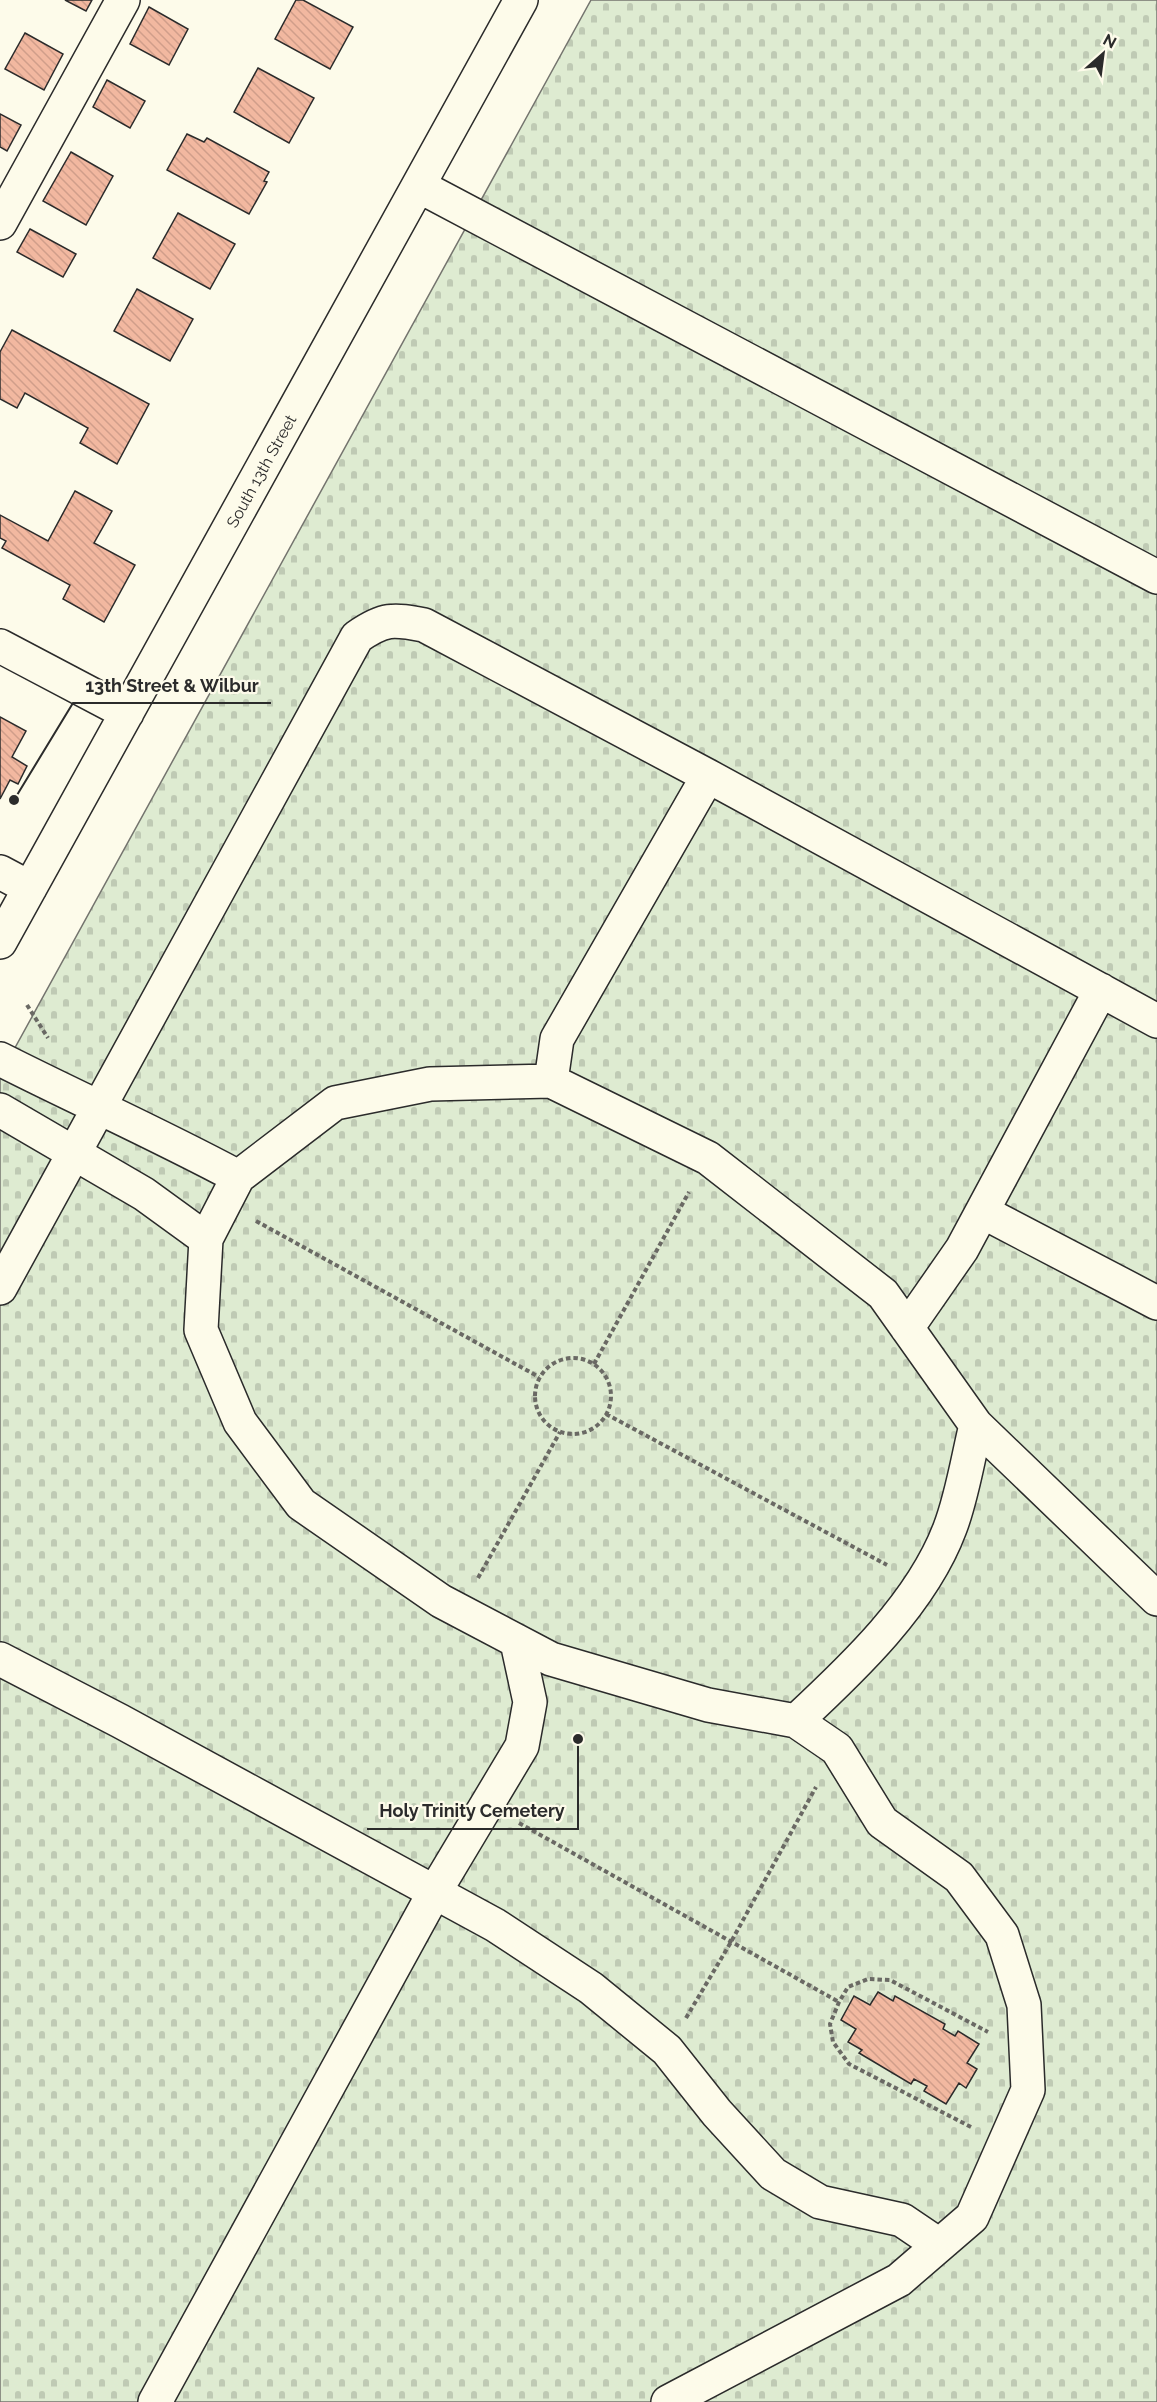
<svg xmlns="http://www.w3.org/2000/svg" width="1157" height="2402" viewBox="0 0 1157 2402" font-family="Raleway,sans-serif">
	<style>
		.cemetery { fill: url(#cemetery-stones); stroke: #74746e; stroke-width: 1.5 }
		.building { fill: url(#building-back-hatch); stroke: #2b2b2b; stroke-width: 1.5 }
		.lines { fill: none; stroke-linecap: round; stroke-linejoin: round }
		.minor-casing { stroke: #2b2b2b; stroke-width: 36 }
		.path { stroke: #6a6964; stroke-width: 4; stroke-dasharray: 4.5 3; stroke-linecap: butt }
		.minor { stroke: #fdfbea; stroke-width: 33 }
		.labels { text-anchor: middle; stroke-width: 4.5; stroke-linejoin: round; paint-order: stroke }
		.street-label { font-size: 16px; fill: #2b2b2b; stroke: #fdfbea }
		.leader { fill: none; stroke: #2b2b2b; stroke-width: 2 }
		.callout-dot { fill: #2b2b2b; stroke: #fdfbea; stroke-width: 2 }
		.callout-label { font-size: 18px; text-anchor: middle; font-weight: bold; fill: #2b2b2b; stroke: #fdfbea; stroke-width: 4.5; stroke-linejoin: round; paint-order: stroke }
	</style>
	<defs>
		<pattern id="cemetery-stones" width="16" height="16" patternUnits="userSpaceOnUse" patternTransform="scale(1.5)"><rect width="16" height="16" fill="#deebd1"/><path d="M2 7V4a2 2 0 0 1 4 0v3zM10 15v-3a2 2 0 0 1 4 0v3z" fill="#bfcab4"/></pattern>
		<pattern id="building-back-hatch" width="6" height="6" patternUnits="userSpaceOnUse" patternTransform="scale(1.5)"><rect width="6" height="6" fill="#f2b8a0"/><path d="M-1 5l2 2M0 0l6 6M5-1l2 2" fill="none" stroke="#d09e8a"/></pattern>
	</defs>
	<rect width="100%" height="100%" fill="#fdfbea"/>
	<!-- cemetery -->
	<path class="cemetery" d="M591 0H1157V2402H0V1075Z"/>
	<!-- building -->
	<path class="building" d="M65 0H92L86 11Z
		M296 0H303L353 27 330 69 275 39Z
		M149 7 188 29 169 65 130 44Z
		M25 33 63 54 44 90 5 69Z
		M258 68 314 98 289 143 234 112Z
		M107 80 145 101 130 128 93 107Z
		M0 114 21 125 7 151 0 147Z
		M187 134 204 142 207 138 269 172 264 181 267 182 249 214 167 170Z
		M71 152 113 176 86 225 43 201Z
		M178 213 235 244 210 289 153 258Z
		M30 229 76 254 63 277 17 252Z
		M137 289 193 319 170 361 114 331Z
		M12 330 149 404 117 464 80 443 88 428 25 393 17 408 0 399V352Z
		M75 491 112 511 94 543 135 565 104 622 63 599 70 585 2 548 6 541 0 538V515L48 541Z
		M0 717 26 731 12 757 27 766 18 784 10 780 0 799Z
		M878 1992 893 2001 895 1996 945 2024 943 2029 955 2036 958 2031 979 2044 967 2063 977 2069 966 2088 959 2083 946 2104 924 2091 927 2086 914 2079 911 2084 859 2053 862 2050 848 2042 856 2029 841 2020 854 1996 870 2005Z"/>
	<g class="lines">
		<!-- minor casing -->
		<g class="minor-casing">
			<path id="minor" d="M419 186 1157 577
				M0 223 123 0
				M0 646 127 713
				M0 872 30 888
				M0 942 521 0
				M0 1059C79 1099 160 1135 238 1177
				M551 1081 557 1039 708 776
				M0 1110 144 1194 206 1239
				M983 1212 1157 1303
				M0 1288 357 637C384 618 393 619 424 625L708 776 1157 1021
				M907 1328 962 1249 1101 990
				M0 1659 120 1721 495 1925 591 1988 667 2050 717 2113 773 2174 820 2202 902 2220 939 2245
				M796 1721C853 1668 922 1603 950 1528 962 1497 968 1458 976 1425
				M155 2402 434 1893 522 1746 530 1702 517 1642
				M668 2402 899 2280 972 2217 1028 2090 1024 2005 1002 1935 959 1877 882 1822 837 1749 796 1721 708 1705 551 1659 441 1601 301 1504 240 1422 201 1330 206 1239 238 1177 335 1103 430 1084 551 1081 708 1158 883 1294 976 1425 1157 1599"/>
		</g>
		<!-- path -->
		<path class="path" d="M27 1005 48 1038
			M256 1221 539 1377
			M535 1396a38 38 0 1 1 76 0a38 38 0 1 1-76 0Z
			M594 1364 689 1192
			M606 1414 887 1565
			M478 1578 560 1432
			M519 1823 839 2002
			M686 2018 731 1942 816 1787
			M971 2127 849 2064 833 2042 830 2024 839 2002 848 1987 868 1979 890 1980 988 2032"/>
		<!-- minor -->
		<use href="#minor" class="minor"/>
	</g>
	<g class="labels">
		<!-- street labels -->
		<g class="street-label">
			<text transform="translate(261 471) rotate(-61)" y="6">South 13th Street</text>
		</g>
	</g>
	<!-- callouts -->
	<path class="leader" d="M14 800L73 703H271M578 1739L578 1829H367"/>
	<g class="callout-dot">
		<circle cx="14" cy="800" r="6"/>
		<circle cx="578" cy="1739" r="6"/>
	</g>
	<g class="callout-label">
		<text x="172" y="692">13th Street &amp; Wilbur</text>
		<text x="472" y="1817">Holy Trinity Cemetery</text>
	</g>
	<!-- north arrow -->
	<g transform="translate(1103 54) rotate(28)" stroke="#fdfbea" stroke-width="4.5" paint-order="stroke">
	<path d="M0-4.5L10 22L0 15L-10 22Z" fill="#2b2b2b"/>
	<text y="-9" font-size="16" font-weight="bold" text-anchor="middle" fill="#2b2b2b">N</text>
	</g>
</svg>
